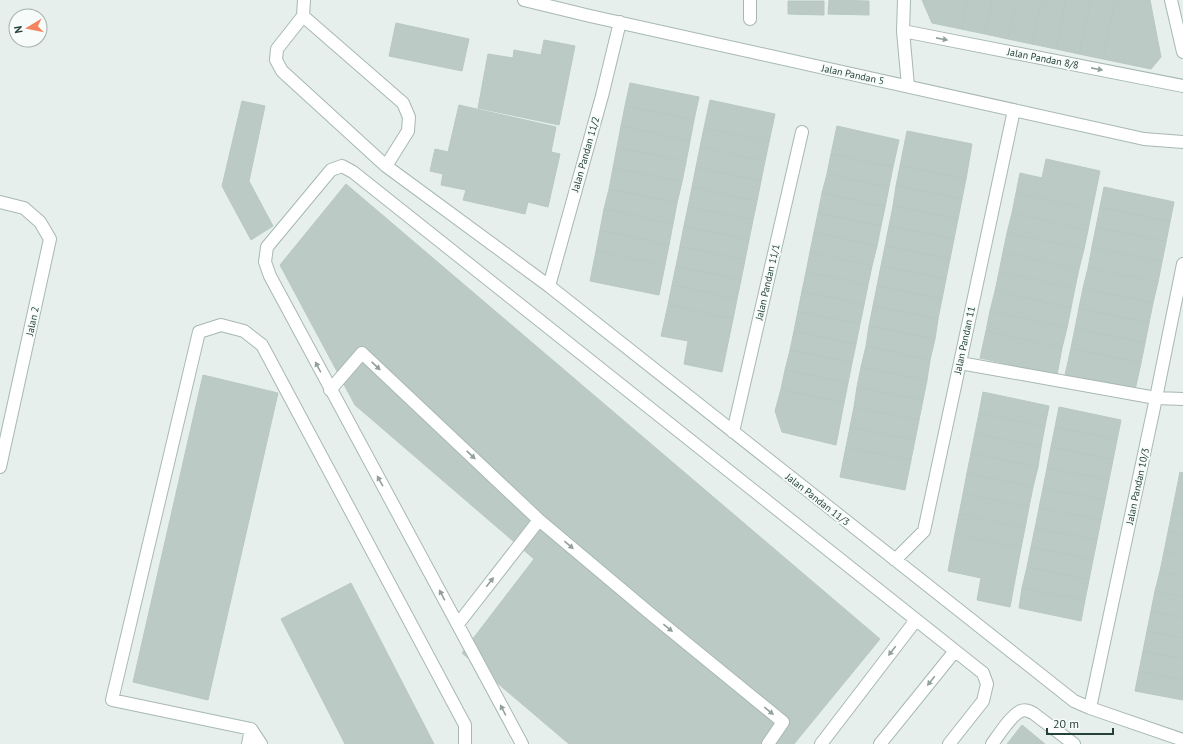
<svg xmlns="http://www.w3.org/2000/svg" width="1183" height="744" viewBox="0 0 1183 744" font-family="'PT Sans',sans-serif">
	<style>
		.building { fill: #bbcac4; stroke: #b8c9c2 }
		.lines { fill: none; stroke-linecap: round; stroke-linejoin: round }
		.minor-casing { stroke: #a8b8b2; stroke-width: 14 }
		.minor { stroke: #fff; stroke-width: 12 }
		.oneway { fill: #92a09c }
		.labels { text-anchor: middle; stroke-width: 4; stroke-linejoin: round; paint-order: stroke }
		.street-label { font-size: 10px; fill: #24423a; stroke: #f7fbf9 }
	</style>
	<rect width="100%" height="100%" fill="#e6efeb"/>
	<!-- building -->
	<path class="building" d="M829 0 869 1V15L828 14Z
		M922 0H967L961 29 932 23Z
		M967 0H992L985 34 961 29Z
		M992 0H1017L1008 39 985 34Z
		M1017 0H1041L1032 44 1008 39Z
		M1041 0H1066L1056 49 1032 44Z
		M1066 0H1091L1079 54 1056 49Z
		M1091 0H1115L1103 59 1079 54Z
		M1115 0H1150L1161 57 1151 69 1103 59Z
		M788 1H824V15L788 14Z
		M396 23 469 39 462 71 389 56Z
		M544 40 575 46 559 125 478 108 488 54 513 58 514 50 541 55Z
		M630 83 699 97 694 120 625 106Z
		M710 100 775 114 769 142 704 128Z
		M242 101 265 106 249 181 273 226 251 240 222 186Z
		M459 105 556 127 551 152 560 154 548 207 528 202 525 214 463 200 466 190 441 185 443 174 430 171 435 149 448 152Z
		M625 106 694 120 690 141 621 126Z
		M621 126 690 141 686 162 617 147Z
		M837 126 899 140 893 167 831 154Z
		M704 128 769 142 765 161 700 147Z
		M907 131 972 144 966 179 900 166Z
		M617 147 686 162 682 182 613 168Z
		M700 147 765 161 761 181 696 167Z
		M831 154 893 167 889 187 827 174Z
		M1046 159 1100 171 1092 210 1016 193 1020 173 1042 178Z
		M900 166 966 179 962 199 896 186Z
		M696 167 761 181 757 201 692 187Z
		M613 168 682 182 677 203 609 189Z
		M827 174 889 187 885 207 822 193Z
		M346 184 880 639 794 744H569L462 653 534 559 355 405 280 265Z
		M896 186 962 199 958 219 893 206Z
		M692 187 757 201 753 220 688 207Z
		M1104 187 1174 202 1170 222 1100 207Z
		M609 189 677 203 673 224 604 209Z
		M822 193 885 207 881 226 818 213Z
		M1016 193 1092 210 1088 230 1012 213Z
		M893 206 958 219 954 239 889 226Z
		M688 207 753 220 749 240 684 226Z
		M1100 207 1170 222 1166 242 1096 227Z
		M604 209 673 224 669 245 600 230Z
		M818 213 881 226 877 246 814 232Z
		M1012 213 1088 230 1084 249 1007 233Z
		M684 226 749 240 745 260 680 246Z
		M889 226 954 239 950 259 885 246Z
		M1096 227 1166 242 1162 262 1092 247Z
		M600 230 669 245 665 265 596 251Z
		M814 232 877 246 872 266 810 252Z
		M1007 233 1084 249 1079 269 1003 252Z
		M680 246 745 260 741 280 676 266Z
		M885 246 950 259 946 279 881 266Z
		M1092 247 1162 262 1158 282 1088 268Z
		M596 251 665 265 659 295 590 281Z
		M810 252 872 266 868 285 806 272Z
		M1003 252 1079 269 1075 288 999 272Z
		M676 266 741 280 737 299 672 285Z
		M881 266 946 279 942 299 877 286Z
		M1088 268 1158 282 1153 303 1083 288Z
		M806 272 868 285 864 305 802 291Z
		M999 272 1075 288 1071 308 995 291Z
		M672 285 737 299 733 319 668 305Z
		M877 286 942 299 938 319 873 306Z
		M1083 288 1153 303 1149 323 1079 308Z
		M802 291 864 305 860 324 798 311Z
		M995 291 1071 308 1067 328 990 311Z
		M668 305 733 319 722 372 684 364 688 341 661 336Z
		M873 306 938 319 935 339 869 326Z
		M1079 308 1149 323 1145 343 1075 328Z
		M798 311 860 324 856 344 794 331Z
		M990 311 1067 328 1062 348 986 331Z
		M869 326 935 339 930 360 866 346Z
		M1075 328 1145 343 1141 363 1071 348Z
		M794 331 856 344 852 363 790 350Z
		M986 331 1062 348 1057 375 980 358Z
		M866 346 930 360 927 380 861 367Z
		M1071 348 1141 363 1135 390 1065 375Z
		M790 350 852 363 848 383 785 370Z
		M861 367 927 380 923 400 857 387Z
		M785 370 848 383 844 403 781 389Z
		M203 375 278 393 208 700 133 682Z
		M857 387 923 400 919 420 854 407Z
		M781 389 844 403 836 445 782 432 775 411Z
		M983 392 1049 406 1045 426 979 413Z
		M854 407 919 420 915 440 850 427Z
		M1059 407 1121 420 1117 440 1055 427Z
		M979 413 1045 426 1041 447 975 433Z
		M850 427 915 440 911 460 846 447Z
		M1055 427 1117 440 1113 460 1051 447Z
		M975 433 1041 447 1038 467 971 453Z
		M846 447 911 460 905 490 840 477Z
		M1051 447 1113 460 1109 480 1047 468Z
		M971 453 1038 467 1033 487 967 473Z
		M1047 468 1109 480 1105 500 1043 488Z
		M1180 472 1183 473V494L1176 492Z
		M967 473 1033 487 1029 507 963 494Z
		M1043 488 1105 500 1101 520 1039 508Z
		M1176 492 1183 494V514L1172 512Z
		M963 494 1029 507 1025 528 959 514Z
		M1039 508 1101 520 1097 540 1035 528Z
		M1172 512 1183 514V535L1168 532Z
		M959 514 1025 528 1021 548 955 534Z
		M1035 528 1097 540 1093 560 1031 547Z
		M1168 532 1183 535V556L1164 552Z
		M955 534 1021 548 1010 607 977 600 981 578 948 571Z
		M1031 547 1093 560 1089 580 1027 567Z
		M1164 552 1183 556V576L1160 571Z
		M1027 567 1089 580 1085 600 1022 588Z
		M1160 571 1183 576V597L1155 591Z
		M351 583 434 744H345L281 619Z
		M1022 588 1085 600 1081 621 1019 608Z
		M1155 591 1183 597V618L1151 611Z
		M1151 611 1183 618V638L1147 631Z
		M1147 631 1183 638V659L1143 651Z
		M1143 651 1183 659V680L1139 671Z
		M1139 671 1183 680V700L1135 691Z
		M1022 725 1045 744H1007Z"/>
	<g class="lines">
		<!-- minor casing -->
		<g class="minor-casing">
			<path id="minor" d="M304 0 303 16 403 103 409 117 408 131 386 166
				M524 0 590 16 1144 139 1183 142
				M904 0 903 31 908 86
				M1171 0 1183 52
				M303 16 277 49 276 60 282 71 386 166 549 286 1074 701 1090 708 1183 740
				M750 19V0
				M903 31 1183 86
				M0 202 24 208 40 222 50 239 0 467
				M549 286 602 96 620 22
				M960 363 1156 398 1183 399
				M330 390 362 353 539 520 652 615 783 722 768 744
				M733 432 802 132
				M895 560 924 531 1014 110
				M458 624 539 520
				M1090 708 1156 398 1183 264
				M248 744 251 729
				M261 744 251 729 112 700 199 332 221 325 244 331 262 345 465 725V744
				M522 744 270 276 265 262 267 247 331 170 342 166 353 172 983 673 987 684 983 701 949 744
				M821 744 916 620
				M880 744 955 651
				M992 744C998 736 1012 714 1021 711 1025 709 1029 711 1033 713L1074 744"/>
		</g>
		<!-- minor -->
		<use href="#minor" class="minor"/>
	</g>
	<!-- one-way arrows -->
	<defs><path id="oneway-solid" d="M-6-.8H1V-3.2L6.5 0L1 3.2V.8H-6Z"/></defs>
	<g class="oneway">
		<use href="#oneway-solid" transform="translate(942 39) rotate(11)"/>
		<use href="#oneway-solid" transform="translate(1097 69) rotate(11)"/>
		<use href="#oneway-solid" transform="translate(376 366) rotate(43)"/>
		<use href="#oneway-solid" transform="translate(318 367) rotate(-118)"/>
		<use href="#oneway-solid" transform="translate(471 455) rotate(43)"/>
		<use href="#oneway-solid" transform="translate(380 481) rotate(-119)"/>
		<use href="#oneway-solid" transform="translate(569 545) rotate(40)"/>
		<use href="#oneway-solid" transform="translate(490 582) rotate(-52)"/>
		<use href="#oneway-solid" transform="translate(442 595) rotate(-118)"/>
		<use href="#oneway-solid" transform="translate(668 628) rotate(39)"/>
		<use href="#oneway-solid" transform="translate(892 651) rotate(128)"/>
		<use href="#oneway-solid" transform="translate(931 681) rotate(129)"/>
		<use href="#oneway-solid" transform="translate(503 710) rotate(-118)"/>
		<use href="#oneway-solid" transform="translate(769 711) rotate(39)"/>
	</g>
	<g class="labels">
		<!-- street labels -->
		<g class="street-label">
			<text transform="translate(1043 58) rotate(11)" y="4">Jalan Pandan 8/8</text>
			<text transform="translate(853 74) rotate(12)" y="4">Jalan Pandan 5</text>
			<text transform="translate(585 154) rotate(-74)" y="4">Jalan Pandan 11/2</text>
			<text transform="translate(767 282) rotate(-77)" y="4">Jalan Pandan 11/1</text>
			<text transform="translate(32 321) rotate(-78)" y="4">Jalan 2</text>
			<text transform="translate(964 340) rotate(-78)" y="4">Jalan Pandan 11</text>
			<text transform="translate(1137 486) rotate(-78)" y="4">Jalan Pandan 10/3</text>
			<text transform="translate(818 499) rotate(38)" y="4">Jalan Pandan 11/3</text>
		</g>
	</g>
	<!-- north arrow -->
	<g transform="translate(28 28) rotate(260)"><circle r="19" fill="#f7fbf9" stroke="#a3b1ad"/>
	<path d="M0-3L7 15L0 10L-7 15Z" fill="#f4845f"/>
	<text y="-6" font-size="11" font-weight="bold" text-anchor="middle" fill="#24423a">N</text>
	</g>
	<!-- scale -->
	<path d="M1047 728v6h66v-6" fill="none" stroke="#24423a" stroke-width="2"/>
	<text x="1053" y="728" font-size="12" fill="#24423a" stroke="#f7fbf9" stroke-width="3" paint-order="stroke">20 m</text>
</svg>
